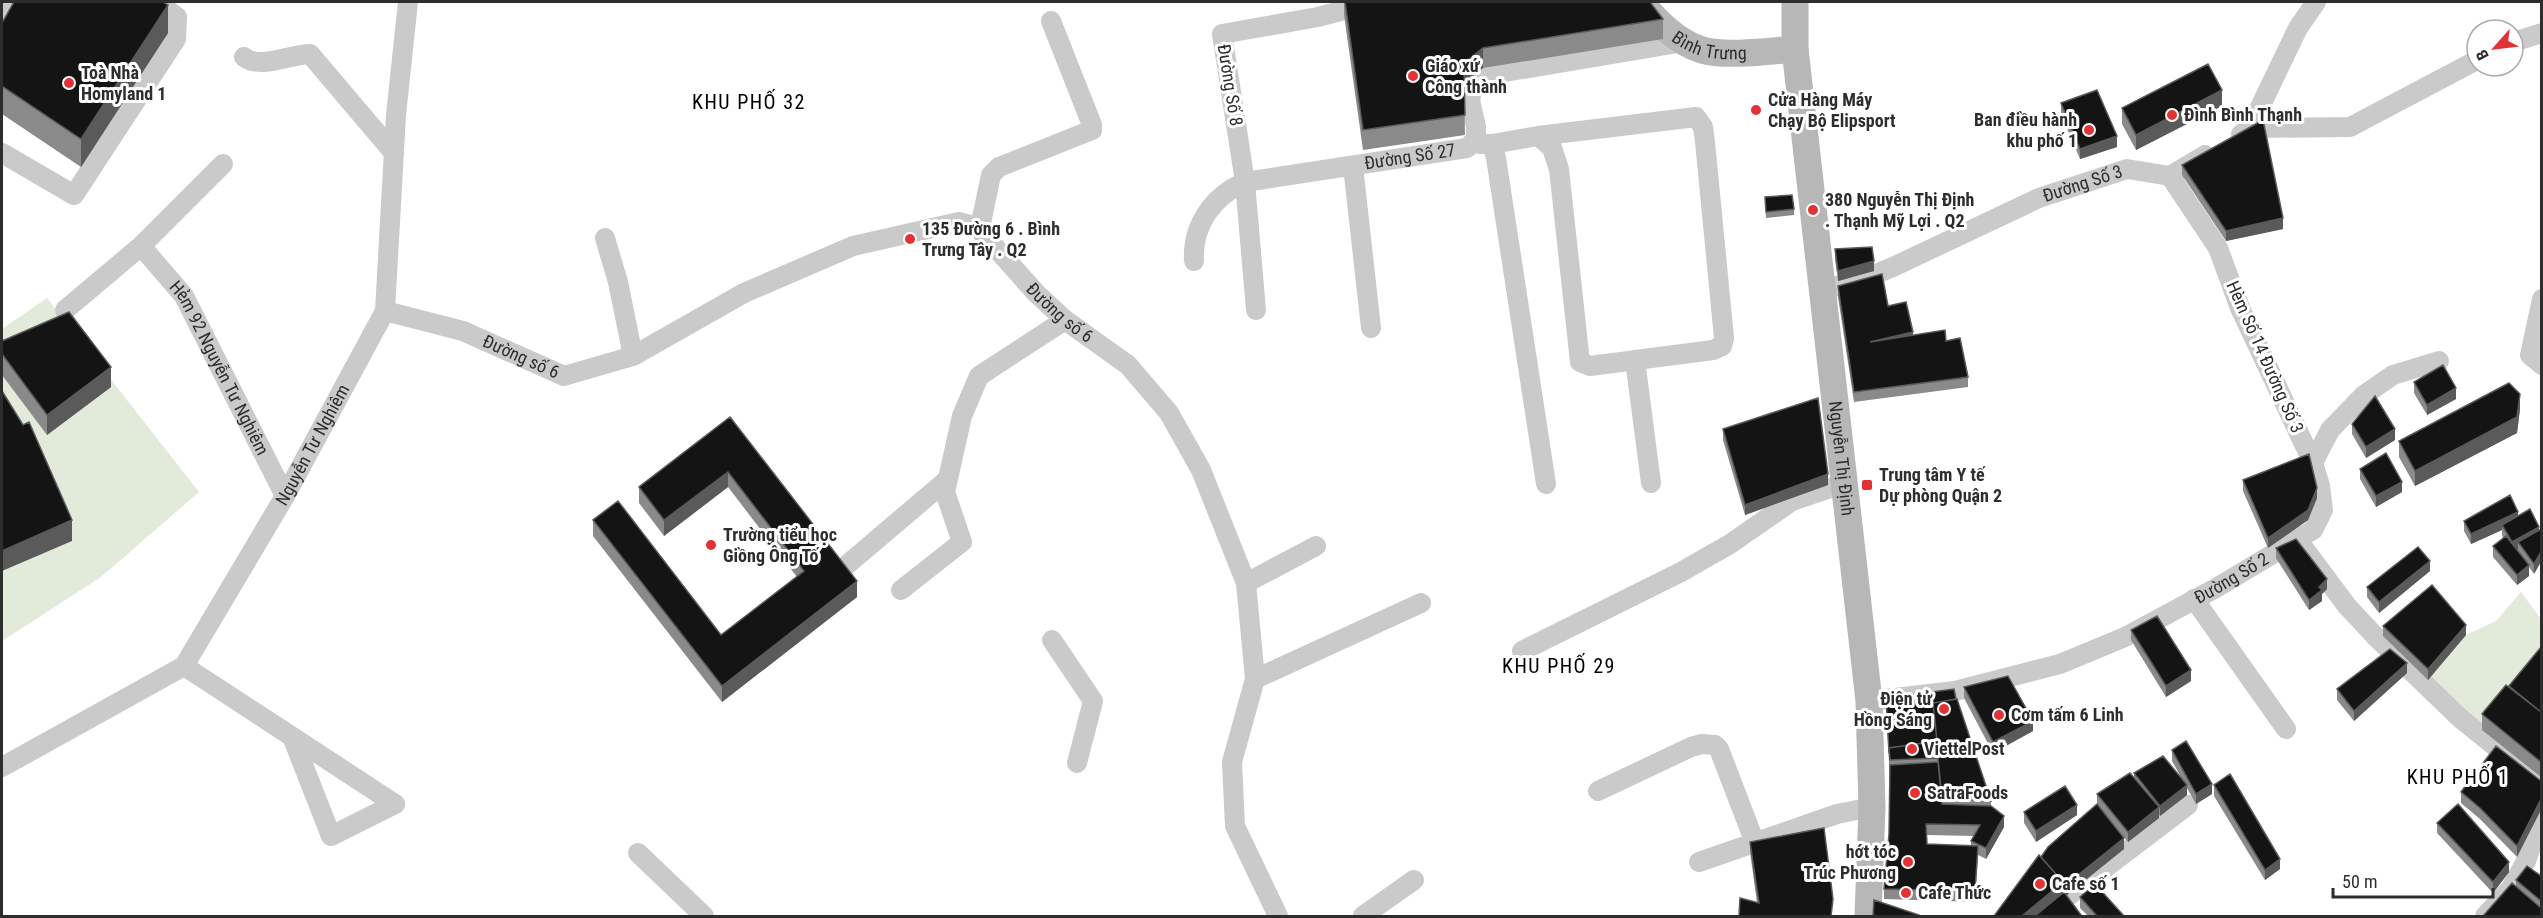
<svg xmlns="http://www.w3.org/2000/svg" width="2543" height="918" viewBox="0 0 2543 918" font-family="'Roboto Condensed',sans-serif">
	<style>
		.green { fill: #e2eada }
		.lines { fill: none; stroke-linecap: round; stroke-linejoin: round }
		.street { stroke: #cacaca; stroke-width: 20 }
		.secondary { stroke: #b7b7b7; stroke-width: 27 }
		.wall { fill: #8a8a8a; fill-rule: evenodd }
		.shaded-wall { fill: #5a5a5a }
		.building { fill: #141414; stroke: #5a5a5a; stroke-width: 1.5 }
		.poi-dot { fill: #e13235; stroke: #fff; stroke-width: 2 }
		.labels { text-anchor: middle; stroke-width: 6; stroke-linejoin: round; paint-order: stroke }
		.street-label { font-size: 18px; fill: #2d2d2d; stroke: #fff }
		.poi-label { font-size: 18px; font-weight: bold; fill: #2d2d2d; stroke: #fff; text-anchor: start }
		.neighbourhood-label { font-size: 20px; letter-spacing: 1.5px; fill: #000; stroke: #fff }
	</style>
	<rect width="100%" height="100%" fill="#fff"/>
	<!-- green -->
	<path class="green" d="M47 298 199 492 101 577 2 641V329Z
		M2521 592 2541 619V657L2482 730 2428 680 2466 635 2496 621Z"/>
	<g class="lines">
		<!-- street -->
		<g class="street">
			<path d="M2 10 7 2"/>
			<path d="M2513 42 2542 33"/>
			<path d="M244 57C260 70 291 54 310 54L394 153"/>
			<path d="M2250 128 2298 28 2316 2"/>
			<path d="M2241 134 2250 128 2350 127 2477 60"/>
			<path d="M1479 144H1492L1496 158 1546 484"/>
			<path d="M1492 144 1538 136 1552 148 1559 169 1580 362 1590 366 1713 350 1722 346 1724 338 1705 142 1703 127 1696 117 1538 136"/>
			<path d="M2 153 74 195 176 39 177 17 157 2"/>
			<path d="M1353 166 1371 328"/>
			<path d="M977 227 981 223 991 175 999 167 1092 130V125L1051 21"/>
			<path d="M605 238 618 282 633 356"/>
			<path id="s1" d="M141 246 184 296 285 496"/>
			<path id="s2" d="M1194 261C1192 225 1213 196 1245 182L1467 148 1476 139V127L1470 100 1475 77 1684 42"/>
			<path id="s3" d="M1822 289 1856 282 1893 267 2039 198 2127 169 2170 176 2205 155"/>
			<path d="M2542 299 2530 355 2542 365"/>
			<path d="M65 310 141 246 223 164"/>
			<path d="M1256 310 1245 182 1222 34 1318 17 1373 2"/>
			<path id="s4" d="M385 311 463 331 564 376 633 356 744 293 853 246 959 222 977 227 1036 293 1065 320 1128 365 1169 413 1201 470 1246 583 1255 679 1232 762 1235 826 1278 916"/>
			<path d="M1635 360 1651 483"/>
			<path d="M2313 463 2330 430 2364 395 2393 375 2439 361"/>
			<path d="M2297 539 2347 606 2375 636 2461 719 2542 784"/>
			<path d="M848 564 948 479"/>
			<path d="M1246 583 1316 546"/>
			<path d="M901 590 962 542 945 492 962 416 979 376 1065 320"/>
			<path d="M2194 599 2286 729"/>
			<path d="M1052 640 1093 701 1077 763"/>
			<path d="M1522 651 1681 572 1730 544 1792 501 1845 483"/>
			<path d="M184 666 395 804"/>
			<path d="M1255 679 1421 603"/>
			<path id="s5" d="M1869 701 1955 691 2060 664 2125 637 2216 588 2313 530 2323 510 2320 486 2313 463 2240 308 2218 248 2170 176"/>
			<path d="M293 739 331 836 395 804"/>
			<path id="s6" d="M2 767 184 666 285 496 385 311 396 115 408 2"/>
			<path d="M1598 791 1691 747 1702 744 1715 745 1719 749 1755 843"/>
			<path d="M638 853 704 916"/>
			<path d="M1699 862 1837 814 1872 807"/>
			<path d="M1363 916 1414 880"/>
			<path d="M2042 916 2188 805"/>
			<path d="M2485 916 2511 888 2526 861 2542 815"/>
		</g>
		<!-- secondary -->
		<g class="secondary">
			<path id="s7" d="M1640 2C1657 21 1676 42 1702 50 1726 57 1770 51 1795 49"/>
			<path id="s8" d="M1795 2V49L1869 701 1872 807 1868 916"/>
		</g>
	</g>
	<!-- wall -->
	<path class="wall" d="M1344 2H1650L1663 19V39L1483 68 1464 83 1465 135 1363 150 1344 15Z
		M2 23 168 33 81 167 2 114Z
		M2061 103 2117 147 2080 159 2061 114Z
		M2222 106 2136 150 2122 124V108Z
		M2182 165 2283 229 2226 241 2182 175Z
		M1765 197 1794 209V215L1766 218Z
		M1835 249 1874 271 1838 281 1835 260Z
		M1838 286 1888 306 1913 335 1946 341 1968 377V387L1854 402 1838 297Z
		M2 341 111 387 47 435 2 375Z
		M2414 382 2456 399 2427 415 2414 393Z
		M2520 409 2517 433 2415 486 2399 457V441Z
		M730 417 857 597 722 702 593 536V520L721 635 797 577 728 487 664 536 639 503V487Z
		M2352 424 2395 440 2366 458 2352 434Z
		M1723 429 1828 485 1745 515 1723 440Z
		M2360 469 2402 492 2376 507 2360 479Z
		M2243 480 2317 498 2308 520 2268 548 2243 491Z
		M2518 515 2539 527 2534 574 2529 567V576L2517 585 2493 557V546L2503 538 2502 535V530L2471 544 2464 531V521Z
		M2276 548 2327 589 2322 594V601L2309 610 2276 558Z
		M2430 571 2379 613 2367 597V587Z
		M2383 626 2466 635 2428 680 2383 636Z
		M2131 630 2191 681 2166 697 2131 640Z
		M2541 647V777L2482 730V714L2509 686Z
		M2407 673 2354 721 2337 700V689Z
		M1964 687 2033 731 1993 753 1964 698Z
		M1886 698 1956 699 1991 801V806L2004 827 1986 859 1978 855 1975 902 1884 899V889L1889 834V763ZM1927 835 1974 836 1971 841V846L1927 844Z
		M2172 750 2212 794 2196 804 2187 788V795L2160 816 2159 815V818L2128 842 2103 811 2124 849 2066 895 2081 916H1994L2041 857 2097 804V794L2134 778V773L2182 779 2172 761Z
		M2541 781 2517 857 2480 819 2461 803V792Z
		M2214 785 2280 869 2265 880 2214 796Z
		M2024 812 2077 815 2036 842 2024 823Z
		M2437 823 2509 872 2493 893 2437 833Z
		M1750 842 1833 909 1757 903 1750 852Z
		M2541 876V916L2516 887V880Z
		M2080 897 2124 916H2088L2080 908Z"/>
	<!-- shaded-wall -->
	<path class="shaded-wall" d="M168 5V33L81 167V139Z
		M1483 48V68L1464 83V63Z
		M2222 90V106L2136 150V135Z
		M2117 136V147L2080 159V149Z
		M2283 218V229L2226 241V231Z
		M1874 261V271L1838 281V271Z
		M1913 332V343L1870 342Z
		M111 367V387L47 435V415Z
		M2456 388V399L2427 415V405Z
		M2520 394V409L2517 433 2415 486V471Z
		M2395 429V440L2366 458V447Z
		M728 472V487L664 536V520Z
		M1828 474V485L1745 515V505Z
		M2402 482V492L2376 507V496Z
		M2317 488V498L2308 520 2268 548V538Z
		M2518 512V522L2502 525V530L2471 544V534Z
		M72 520V541L2 571V551Z
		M2539 527V538L2518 542V550L2512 552V542Z
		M2541 552V562L2534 574V564Z
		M2430 561V571L2379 613V602Z
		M2529 565V576L2517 585V575Z
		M2327 579V589L2322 594V601L2309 610V600L2319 587Z
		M857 581V597L722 702V686Z
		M2466 625V635L2428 680V669Z
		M2407 663V673L2354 721V711Z
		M2191 670V681L2166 697V686Z
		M2033 721V731L1993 753V742Z
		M2212 784V794L2196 804V794Z
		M2187 785V795L2160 816V806Z
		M2541 799V810L2517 857V846Z
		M2077 805V815L2036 842V831Z
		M2159 807V818L2128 842V832Z
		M2004 816V827L1986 859V848Z
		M2124 838V849L2041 916H2022L2063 882Z
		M2280 859V869L2265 880V870Z
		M2509 862V872L2493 893V882Z"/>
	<!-- building -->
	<path class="building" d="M14 2H163L168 5 81 139 2 86V23Z
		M1345 2H1650L1663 19 1483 48 1464 63 1465 115 1363 130Z
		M2208 64 2222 90 2136 135 2122 108Z
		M2097 90 2117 136 2080 149 2061 103Z
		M2263 120 2283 218 2226 231 2182 165Z
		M1792 195 1794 209 1766 212 1765 197Z
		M1872 247 1874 261 1838 271 1835 249Z
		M1882 274 1888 306 1906 302 1913 332 1870 342 1945 330 1946 341 1960 338 1968 377 1854 392 1838 286Z
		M69 312 111 367 47 415 2 354V341Z
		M2443 365 2456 388 2427 405 2414 382Z
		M2509 383 2520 394 2517 417 2415 471 2399 441Z
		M2 391 23 425 29 422 72 520 2 551Z
		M2375 396 2395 429 2366 447 2352 424Z
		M1818 398 1828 474 1745 505 1723 429Z
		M730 417 857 581 722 686 593 520 618 501 721 635 804 571 728 472 664 520 639 487Z
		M2386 453 2402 482 2376 496 2360 469Z
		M2309 454 2317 488 2308 510 2268 538 2243 480Z
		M2510 495 2518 512 2471 534 2464 521Z
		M2530 509 2539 527 2512 542 2502 525Z
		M2541 529V552L2534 564 2518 542Z
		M2506 536 2529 565 2517 575 2493 546Z
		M2296 539 2327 579 2319 587 2322 590 2309 600 2276 548Z
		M2418 547 2430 561 2379 602 2367 587Z
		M2432 585 2466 625 2428 669 2383 626Z
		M2157 616 2191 670 2166 686 2131 630Z
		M2541 647V712L2509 686Z
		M2390 649 2407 663 2354 711 2337 689Z
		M2008 676 2033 721 1993 742 1964 687Z
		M2506 685 2541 712V762L2482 714Z
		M1954 689 1956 699 1933 703 1937 741 1889 748V753L1886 698Z
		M1957 699 1991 801 1942 799 1938 758 1890 760 1889 748 1937 741 1933 703Z
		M2186 741 2212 784 2196 794 2172 750Z
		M2496 746 2541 781V799L2517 846 2480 808 2461 792Z
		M2163 756 2187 785 2160 806 2134 773Z
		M1938 762 1942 804 1991 806 2004 816 1986 848 1971 841 1980 825 1926 824 1927 844 1978 846 1975 891 1884 889 1889 834 1890 765Z
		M2130 773 2159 807 2128 832 2097 794Z
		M2230 774 2280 859 2265 870 2214 785Z
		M2065 786 2077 805 2036 831 2024 812Z
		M2097 804 2124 838 2063 887V882L2041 857 2048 847Z
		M2458 804 2509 862 2493 882 2437 823Z
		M1824 828 1833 899 1831 916H1739L1740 898 1759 903 1750 842Z
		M2039 855 2063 882 2022 916H1994Z
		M2527 866 2541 876V901L2516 880Z
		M2512 883 2541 908V916H2483Z
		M2095 884 2124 916H2097L2080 897Z
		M2064 892 2081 915 2080 916H2035Z
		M1874 900 1919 915V916H1873Z"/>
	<!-- markers -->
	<g class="poi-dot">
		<circle cx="1413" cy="76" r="6"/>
		<circle cx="69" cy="83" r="6"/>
		<circle cx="1756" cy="110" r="6"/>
		<circle cx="2172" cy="115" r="6"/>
		<circle cx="2089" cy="130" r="6"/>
		<circle cx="1813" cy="210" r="6"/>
		<circle cx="910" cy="239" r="6"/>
		<rect x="1861" y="479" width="12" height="12" rx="3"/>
		<circle cx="711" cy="545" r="6"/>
		<circle cx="1944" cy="709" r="6"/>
		<circle cx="1999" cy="715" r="6"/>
		<circle cx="1912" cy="749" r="6"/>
		<circle cx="1915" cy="793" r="6"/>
		<circle cx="1908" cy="862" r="6"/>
		<circle cx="2040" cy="884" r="6"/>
		<circle cx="1906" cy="893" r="6"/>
	</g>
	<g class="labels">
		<!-- street labels -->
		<g class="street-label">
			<text dy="6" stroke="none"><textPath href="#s7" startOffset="86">Bình Trưng</textPath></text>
			<text transform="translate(1230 85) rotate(81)" y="6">Đường Số 8</text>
			<text dy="6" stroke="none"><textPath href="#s2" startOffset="267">Đường Số 27</textPath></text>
			<text dy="6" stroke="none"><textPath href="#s3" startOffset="282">Đường Số 3</textPath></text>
			<text dy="6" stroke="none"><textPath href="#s4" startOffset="756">Đường số 6</textPath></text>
			<text dy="6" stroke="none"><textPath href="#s4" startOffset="144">Đường số 6</textPath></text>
			<text transform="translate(2265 357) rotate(66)" y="6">Hèm Số 14 Đường Số 3</text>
			<text dy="6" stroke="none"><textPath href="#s1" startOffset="146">Hẻm 92 Nguyễn Tư Nghiêm</textPath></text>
			<text dy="6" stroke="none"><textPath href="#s6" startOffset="464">Nguyễn Tư Nghiêm</textPath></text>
			<text dy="6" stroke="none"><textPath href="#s8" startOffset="459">Nguyễn Thị Định</textPath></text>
			<text dy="6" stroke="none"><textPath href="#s5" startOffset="387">Đường Số 2</textPath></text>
		</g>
		<!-- poi labels -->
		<g class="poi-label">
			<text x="1425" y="72">Giáo xứ<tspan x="1425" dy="21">Công thành</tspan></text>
			<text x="81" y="79">Toà Nhà<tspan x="81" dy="21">Homyland 1</tspan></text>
			<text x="1768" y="106">Cửa Hàng Máy<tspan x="1768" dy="21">Chạy Bộ Elipsport</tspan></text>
			<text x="2184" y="121">Đình Bình Thạnh</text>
			<text x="2077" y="126" text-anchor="end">Ban điều hành<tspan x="2077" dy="21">khu phố 1</tspan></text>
			<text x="1825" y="206">380 Nguyễn Thị Định<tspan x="1825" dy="21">. Thạnh Mỹ Lợi . Q2</tspan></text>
			<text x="922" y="235">135 Đường 6 . Bình<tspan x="922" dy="21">Trưng Tây . Q2</tspan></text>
			<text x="1879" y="481">Trung tâm Y tế<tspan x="1879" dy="21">Dự phòng Quận 2</tspan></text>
			<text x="723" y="541">Trường tiểu học<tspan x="723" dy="21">Giồng Ông Tố</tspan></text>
			<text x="1932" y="705" text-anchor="end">Điện tử<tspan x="1932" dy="21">Hồng Sáng</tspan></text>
			<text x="2011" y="721">Cơm tấm 6 Linh</text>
			<text x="1924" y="755">ViettelPost</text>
			<text x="1927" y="799">SatraFoods</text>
			<text x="1896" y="858" text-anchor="end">hớt tóc<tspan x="1896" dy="21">Trúc Phương</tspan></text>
			<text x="2052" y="890">Cafe số 1</text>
			<text x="1918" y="899">Cafe Thức</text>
		</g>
		<!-- neighbourhood labels -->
		<g class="neighbourhood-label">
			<text x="749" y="109">KHU PHỐ 32</text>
			<text x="1559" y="673">KHU PHỐ 29</text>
			<text x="2458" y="784">KHU PHỐ 1</text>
		</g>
	</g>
	<!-- border -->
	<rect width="2543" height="918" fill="none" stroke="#2d2d2d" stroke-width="6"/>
	<!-- north arrow -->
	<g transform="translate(2495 48) rotate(242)"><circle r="28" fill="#ffffff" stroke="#ababab" stroke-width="1.5"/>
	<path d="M0-4.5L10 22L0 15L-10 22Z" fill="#e13235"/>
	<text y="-9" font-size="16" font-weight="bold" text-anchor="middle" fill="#2d2d2d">B</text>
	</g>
	<!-- scale -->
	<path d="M2333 888v9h160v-9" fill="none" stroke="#2d2d2d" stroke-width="3"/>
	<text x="2342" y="888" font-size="18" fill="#2d2d2d" stroke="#ffffff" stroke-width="4.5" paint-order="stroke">50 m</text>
</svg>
